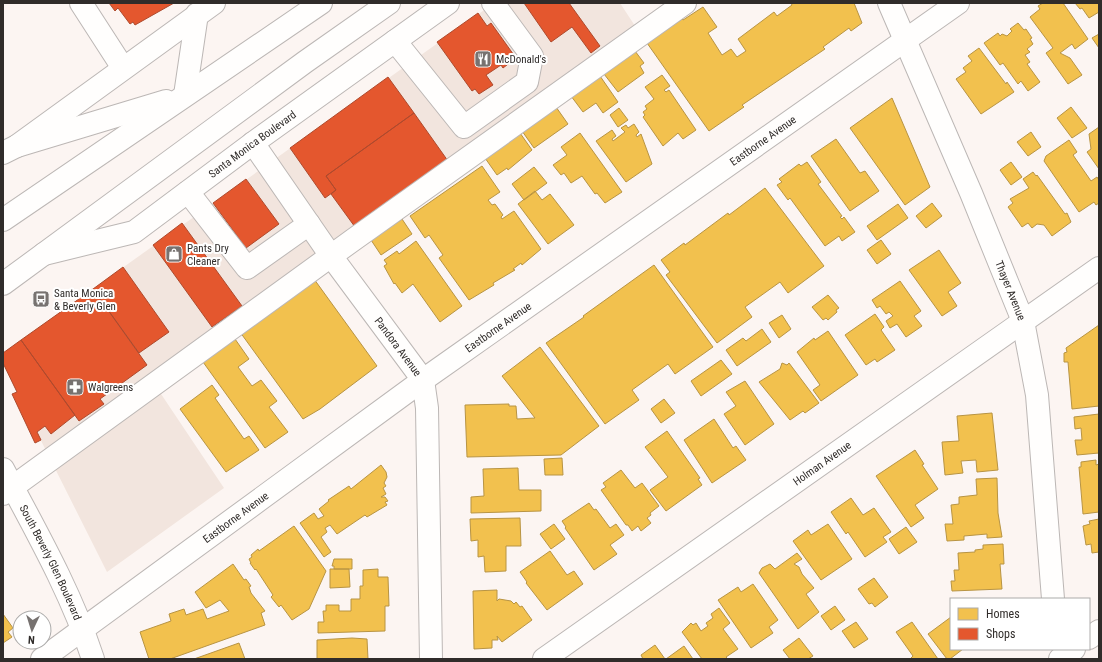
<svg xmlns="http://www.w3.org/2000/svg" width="1102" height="662" viewBox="0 0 1102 662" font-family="'Roboto Condensed',sans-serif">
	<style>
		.built { fill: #f2e5de }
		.homes { fill: #f2c14e; stroke: #b89443 }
		.shops { fill: #e4572e; stroke: #ae4a2d }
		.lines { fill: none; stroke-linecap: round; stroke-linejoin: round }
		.minor-casing { stroke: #bcb7b5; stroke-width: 24 }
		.major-casing { stroke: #bcb7b5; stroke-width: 24 }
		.minor { stroke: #fffefd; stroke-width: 22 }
		.major { stroke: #fffefd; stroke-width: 22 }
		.labels { text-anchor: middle; stroke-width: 4; stroke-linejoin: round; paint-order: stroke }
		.poi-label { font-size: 11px; fill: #302c2a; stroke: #fff; text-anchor: start }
		.street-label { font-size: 11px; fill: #302c2a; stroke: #fff }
	</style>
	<rect width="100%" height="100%" fill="#fcf5f2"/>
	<!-- built -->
	<path class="built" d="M494 3H620L637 29 159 391 224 488 107 572 3 365V353Z"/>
	<!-- homes -->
	<path class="homes" d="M791 3H854L862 23 851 31 849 28 823 47 825 49 742 105 744 107 709 131 647 43 682 19 683 20 703 7 717 27 708 33 722 55 731 49 737 57 746 51 738 39 774 12 777 16 792 5Z
		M1043 3H1063L1088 39 1075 49 1072 44 1060 53 1070 58 1082 75 1068 84 1046 53 1053 48 1030 17 1040 9 1038 6Z
		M1075 3H1099V12L1089 18 1082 8 1080 9Z
		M1018 23 1024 30 1026 29 1032 38 1030 39 1033 44 1027 49 1030 52 1025 55 1030 62 1027 64 1040 82 1028 91 1021 81 1018 84 1003 63 1000 65 984 43 998 33 1000 36 1002 34 1007 36 1012 31 1010 29Z
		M1099 34V48L1092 38Z
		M979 48 1006 84 1007 82 1014 92 981 114 956 79 966 72 963 68 972 61 968 56Z
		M635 51 644 63 640 66 644 73 618 92 604 74Z
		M662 75 670 86 664 90 666 92 669 90 696 130 683 139 678 133 663 146 643 117 645 115 643 112 647 109 645 106 654 99 645 87Z
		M600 76 618 102 603 113 596 103 583 112 571 96Z
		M892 98 930 187 905 205 850 128Z
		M556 107 568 124 534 148 522 131Z
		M1071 107 1087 128 1072 138 1057 118Z
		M619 108 628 120 618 127 610 115Z
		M634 124 639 132 636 135 637 137 641 134 652 164 626 182 596 141 612 130 616 136 612 139 613 141 625 132 621 128 626 125 628 128Z
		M1099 127V169L1087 152 1091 149 1089 134Z
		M1031 132 1041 147 1028 156 1017 142Z
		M520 133 532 150 508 170 507 168 497 175 485 158Z
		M580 133 622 192 605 203 597 193 595 194 582 176 571 183 564 173 561 175 553 165 567 155 561 147Z
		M836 139 860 173 865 171 879 191 850 211 811 156Z
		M1069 140 1077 152 1073 155 1091 181 1097 177 1099 180V203L1096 205 1094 202 1079 212 1044 161 1046 156Z
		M807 162 821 182 818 184 842 216 840 217 842 219 844 217 855 232 842 241 839 236 825 246 790 198 788 200 777 185 782 182 779 179 799 164 801 166Z
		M1011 162 1022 177 1011 185 1000 170Z
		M482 166 500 192 488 200 492 205 495 204 503 215 501 217 502 219 514 211 541 249 522 265 521 263 513 269 515 270 493 283 494 285 469 300 439 258 443 255 429 235 425 238 410 216Z
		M534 167 547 183 524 200 512 184Z
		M1033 172 1036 176 1037 175 1065 214 1067 213 1071 222 1052 236 1044 225 1037 224 1032 228 1028 223 1022 227 1008 207 1013 203 1010 199 1029 188 1023 179Z
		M765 188 824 266 788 293 780 282 745 307 752 317 717 343 666 275 670 272 661 260 684 243 685 245 728 213 729 215Z
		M535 191 542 200 550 194 574 225 548 244 518 204Z
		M932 203 942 216 926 228 916 216Z
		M898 204 908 218 877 240 867 226Z
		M402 219 412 234 381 255 371 240Z
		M881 240 891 254 877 264 867 250Z
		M416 241 462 306 440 322 413 284 402 293 395 283 394 284 384 266 387 264 384 260 397 251 399 254Z
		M939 250 961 283 948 292 957 306 942 316 909 270Z
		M654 265 713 347 675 374 668 364 632 390 639 400 605 424 546 343 584 317 583 316Z
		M314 279 377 366 320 409 303 419 240 332Z
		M900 281 921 311 914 316 922 326 906 337 897 324 890 328 886 321 893 316 889 312 886 314 880 306 877 308 872 300Z
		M828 295 839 308 836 310 837 312 828 320 826 318 823 320 812 307Z
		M875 314 884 327 881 330 895 350 877 362 875 359 866 365 845 335Z
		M782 315 791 329 779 338 769 323Z
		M1099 325V406L1072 409 1068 362H1064V353L1067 352 1066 348Z
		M762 329 771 342 737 366 726 350 743 338 746 341Z
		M828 331 858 375 821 401 813 390 820 385 797 352 814 338 815 340Z
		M235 339 249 359 238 367 252 386 261 380 277 401 269 407 288 432 265 448 203 362Z
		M540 347 599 426 561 455 467 457 465 405 509 404V406H516L517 419 535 418 502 376Z
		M721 360 732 374 701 396 691 381Z
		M782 363 787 365 789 363 819 403 805 413 803 411 790 420 759 382 780 369Z
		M745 381 774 424 745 445 724 414 736 406 726 392Z
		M212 385 219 395 215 398 244 439 249 436 259 450 226 472 180 409Z
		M664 399 675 413 661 423 651 409Z
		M992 413 998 470 977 472 976 460 961 461 963 473 945 475 942 442 959 441 957 416Z
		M1099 414V453L1077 455 1075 440H1082L1081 428 1075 429 1074 417Z
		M714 419 733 448 736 446 746 460 712 483 684 440Z
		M667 431 700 478 698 479 702 485 666 511 650 490 668 477 645 447Z
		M915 450 924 464 922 465 938 489 915 505 924 518 911 527 876 476Z
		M562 458 563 475H545L544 459Z
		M1096 460V465L1099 464V512L1083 514 1079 467H1081V462Z
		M381 465 386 472 387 477 384 483 386 486 383 488 386 494 381 497H385L388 501 385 502 387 505 367 517 365 515 337 534 330 525 325 528 327 532 321 537 331 552 324 557 300 523 314 513 318 519 324 516 319 509 329 501 328 500 349 486 351 489Z
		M518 468 519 490H541V511L471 513V497L484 496 483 469Z
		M621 470 635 488 642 483 659 506 650 513 651 515 647 518 651 523 641 531 638 526 632 531 628 525H626L601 490 606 487 603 483Z
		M997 478 998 513 1002 537 987 538V534L964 536V540L947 541 945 524H953L951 505 959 504V497L977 495 976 479Z
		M851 498 863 515 874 508 891 532 883 537 887 542 865 557 848 532 846 534 831 512Z
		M589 503 594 510 596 509 610 528 616 524 624 535 610 545 617 554 594 570 565 528 566 527 562 521Z
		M520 518 521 546H506V571L485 572 484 556 478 557V540L471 541 470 519Z
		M1099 519V552L1092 553 1091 544 1086 545 1083 526 1090 524 1089 521Z
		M554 524 565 539 551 549 540 534Z
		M828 524 852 559 821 580 793 541 808 530 811 535Z
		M294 526 326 571 309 609 292 620 281 605 279 607 271 597 273 595 256 569 255 570 250 563H251L249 559 252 557 251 555 258 549 259 551Z
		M906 527 917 542 899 554 889 539Z
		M1003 544 1004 564H1000L1002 589 952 591 951 581H955L954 570H959L958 553 975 552V550L983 549V545Z
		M550 551 567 575 574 571 583 584 547 610 526 583 527 582 520 572Z
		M797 553 802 559 794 564 799 567 802 574 814 588 806 594 819 612 798 629 759 573 762 568 770 564 775 569Z
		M334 559H352V569H334V566H332Z
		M233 564 244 580 246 579 251 586 249 587 251 593 265 611 261 613 265 625 170 659H149L140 632 171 621 169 614 184 609 186 615 203 609 207 619 229 611 220 600 206 608 195 592Z
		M330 569H349L350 587 330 588Z
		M378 569V577H388L389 606H385V631L318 633V622H324L323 611H326V605H339V611H351V599H360V586H363V570Z
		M874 578 888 597 875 607 872 603 869 604 858 589Z
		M753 584 778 620 769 627 773 633 751 648 718 600 738 587 741 592Z
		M497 590V601L499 599 511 601 514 604 516 602 520 607 522 606 532 620 502 642 497 636 498 640H492V648L474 649 473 591Z
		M835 606 845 620 831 630 821 616Z
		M719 608 730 623 723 629 738 649 726 657 728 659H702L682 632 691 623 693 625 696 623 701 631 708 626 706 623 713 618 711 614Z
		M3 614 13 628 8 632 12 637 3 643Z
		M951 617V649H963L950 659H947L928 634Z
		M856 622 868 639 854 648 842 631Z
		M912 622 938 659H910L913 656 896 632Z
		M352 638 367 639 368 659H317V640Z
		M799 638 813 656 808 659H790L783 650Z
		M239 643 245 659H194Z
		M655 645 665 659H643L641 655Z
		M684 646 693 659H666Z"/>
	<!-- shops -->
	<path class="shops" d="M109 3H174L135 25 133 22 130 24 118 8 115 11Z
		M524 3H569L600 46 591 53 572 27 551 42Z
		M478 13 487 26 491 23 516 58 503 68 501 65 486 75 493 85 479 94 475 89 472 91 437 42Z
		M388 77 414 113 326 176 336 190 325 198 290 148Z
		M414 113 448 161 355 227 331 194 336 190 326 176Z
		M246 179 279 224 246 248 213 203Z
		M182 223 242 306 212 327 153 245Z
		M123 267 169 332 139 353 93 289Z
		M93 289 147 365 100 399 104 404 79 421 21 340Z
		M21 340 75 415 51 434 45 426 37 432 41 440 35 443 12 394 17 392 3 363V353Z"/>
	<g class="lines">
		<!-- minor casing -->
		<g class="minor-casing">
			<g id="minor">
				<path d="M81 3 123 68"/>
				<path id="s1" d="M889 3 971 193 1023 321 1037 395 1053 599"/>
				<path d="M395 41 464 127 527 82 532 56 493 3"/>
				<path id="s2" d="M253 143 331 256 423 380 427 408 431 659"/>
				<path d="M3 153 17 146 214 3"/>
				<path d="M188 192 247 268 309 224"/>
				<path id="s3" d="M44 254 134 232 253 143 448 3"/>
				<path d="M3 494 353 240 685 3"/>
				<path d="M1089 638 1099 631"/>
				<path id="s4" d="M42 659 423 380 958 3"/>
				<path id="s5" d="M544 659 1099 268"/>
				<path d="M1060 659 1074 649"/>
			</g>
		</g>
		<!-- major casing -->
		<g class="major-casing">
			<g id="major">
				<path d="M185 95 197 14"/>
				<path d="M17 146 166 101"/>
				<path d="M3 220 321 3"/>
				<path d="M3 284 305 62 389 3"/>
				<path id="s6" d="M3 469C36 531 71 592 93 659"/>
			</g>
		</g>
		<!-- minor -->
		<use href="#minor" class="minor"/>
		<!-- major -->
		<use href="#major" class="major"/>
	</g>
	<!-- icons -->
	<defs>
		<g id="restaurant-square" transform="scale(0.9)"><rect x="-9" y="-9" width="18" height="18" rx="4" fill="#777270" stroke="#fff"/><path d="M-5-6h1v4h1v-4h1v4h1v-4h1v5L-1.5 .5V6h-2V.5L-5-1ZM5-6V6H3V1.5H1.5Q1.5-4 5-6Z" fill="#fff"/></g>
		<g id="shop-square" transform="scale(0.9)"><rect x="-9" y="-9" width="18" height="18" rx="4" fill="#777270" stroke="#fff"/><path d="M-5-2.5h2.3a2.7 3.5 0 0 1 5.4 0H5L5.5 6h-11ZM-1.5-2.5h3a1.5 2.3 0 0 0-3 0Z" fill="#fff"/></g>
		<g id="bus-square" transform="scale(0.9)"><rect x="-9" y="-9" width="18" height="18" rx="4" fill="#777270" stroke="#fff"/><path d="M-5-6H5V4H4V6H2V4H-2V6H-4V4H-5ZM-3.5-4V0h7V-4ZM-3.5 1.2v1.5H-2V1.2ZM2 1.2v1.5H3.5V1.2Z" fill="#fff"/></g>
		<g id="pharmacy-square" transform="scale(0.9)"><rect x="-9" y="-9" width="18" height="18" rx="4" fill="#777270" stroke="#fff"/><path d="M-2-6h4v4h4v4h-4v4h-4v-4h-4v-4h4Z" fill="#fff"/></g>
	</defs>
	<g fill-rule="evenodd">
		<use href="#restaurant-square" x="483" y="59"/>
		<use href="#shop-square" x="174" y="254"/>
		<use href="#bus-square" x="41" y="299"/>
		<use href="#pharmacy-square" x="75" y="387"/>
	</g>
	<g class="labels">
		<!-- poi labels -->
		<g class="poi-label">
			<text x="496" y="63">McDonald's</text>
			<text x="187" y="252">Pants Dry<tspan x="187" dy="13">Cleaner</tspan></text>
			<text x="54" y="297">Santa Monica<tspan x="54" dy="13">&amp; Beverly Glen</tspan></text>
			<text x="88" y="391">Walgreens</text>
		</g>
		<!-- street labels -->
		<g class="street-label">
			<text dy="4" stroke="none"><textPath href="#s4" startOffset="888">Eastborne Avenue</textPath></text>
			<text dy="4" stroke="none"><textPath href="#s3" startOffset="240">Santa Monica Boulevard</textPath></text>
			<text dy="4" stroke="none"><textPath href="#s1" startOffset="312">Thayer Avenue</textPath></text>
			<text dy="4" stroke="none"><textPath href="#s4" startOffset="564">Eastborne Avenue</textPath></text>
			<text dy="4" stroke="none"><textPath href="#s2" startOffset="250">Pandora Avenue</textPath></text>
			<text dy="4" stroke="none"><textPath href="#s5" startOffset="340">Holman Avenue</textPath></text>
			<text dy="4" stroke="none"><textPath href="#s4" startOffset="240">Eastborne Avenue</textPath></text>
			<text dy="4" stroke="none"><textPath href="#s6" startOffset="105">South Beverly Glen Boulevard</textPath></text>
		</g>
	</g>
	<!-- border -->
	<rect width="1102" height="662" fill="none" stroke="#302c2a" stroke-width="8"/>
	<!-- legend -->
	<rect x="950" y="598" width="140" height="52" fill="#ffffff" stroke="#acabaa"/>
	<rect x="958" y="608" width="20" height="12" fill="#f2c14e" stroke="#acabaa"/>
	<text x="986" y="618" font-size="12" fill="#302c2a">Homes</text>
	<rect x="958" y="628" width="20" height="12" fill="#e4572e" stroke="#acabaa"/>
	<text x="986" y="638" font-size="12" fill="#302c2a">Shops</text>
	<!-- north arrow -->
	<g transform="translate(32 630) rotate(184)"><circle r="19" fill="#ffffff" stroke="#acabaa"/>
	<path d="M0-3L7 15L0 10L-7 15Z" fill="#777270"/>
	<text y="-6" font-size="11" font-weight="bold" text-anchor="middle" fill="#302c2a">N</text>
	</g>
</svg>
